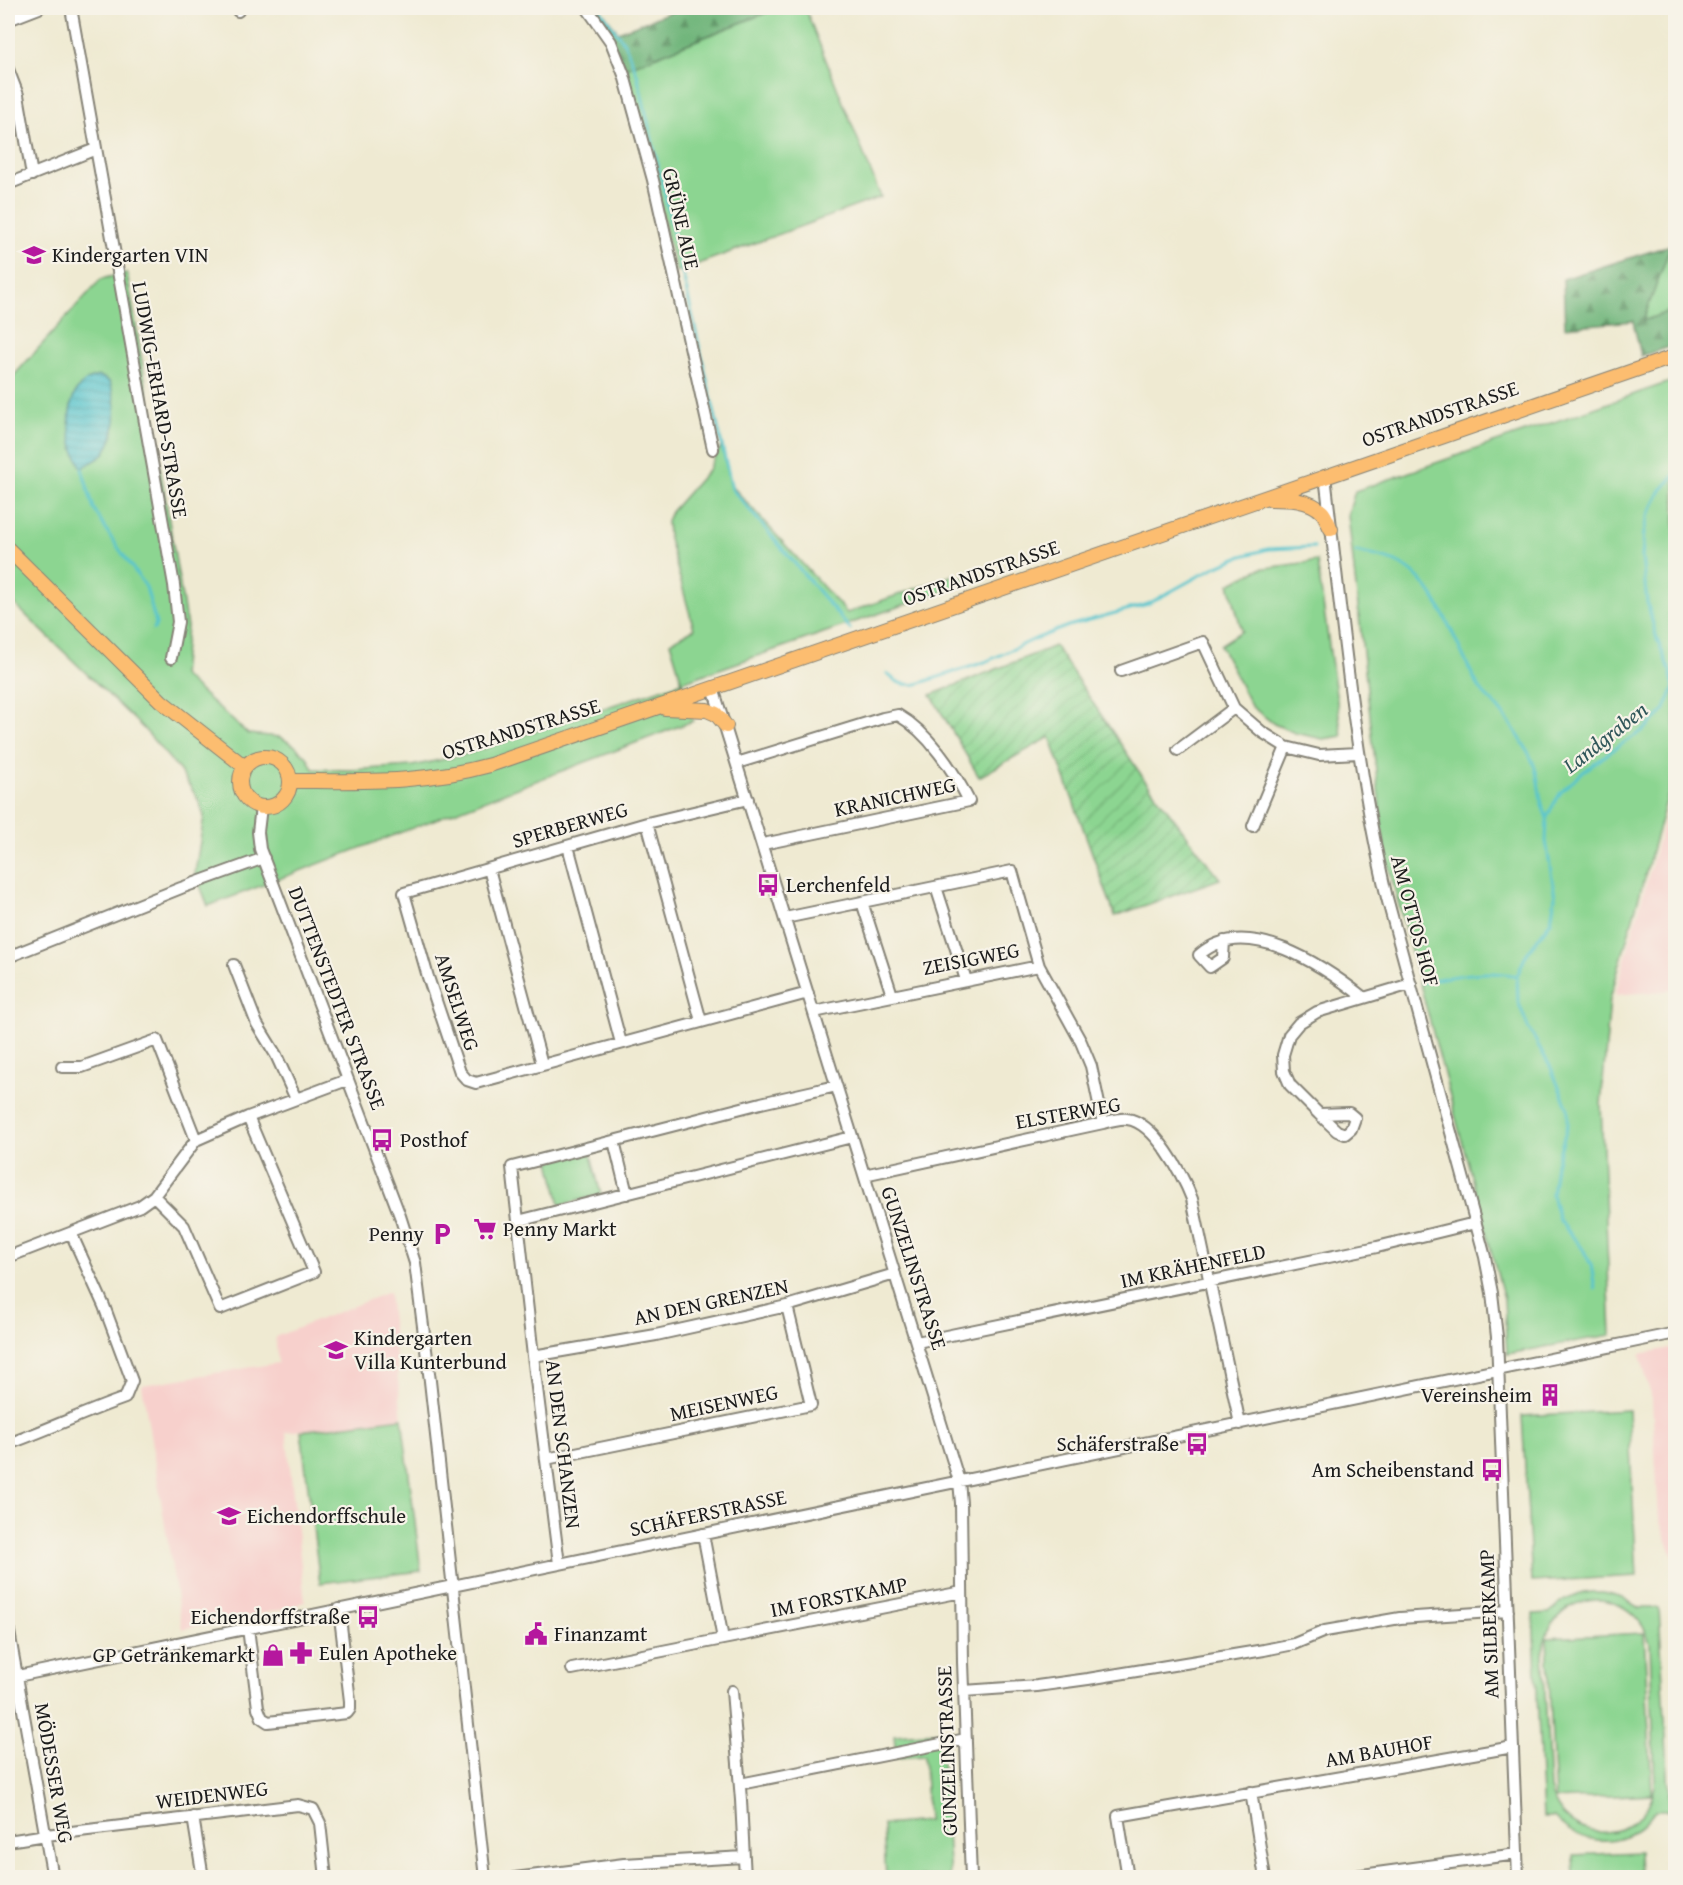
<svg xmlns="http://www.w3.org/2000/svg" width="1683" height="1885" viewBox="0 0 1683 1885" font-family="'Gentium Book Plus',serif">
	<style>
		.built { fill: #f7d0cc }
		.green { fill: #8cd591; stroke: #547856; stroke-width: 1.5; fill-rule: evenodd }
		.forest { fill: url(#forest-firs); stroke: #46694c; stroke-width: 1.5 }
		.garden { fill: url(#garden-furrows); stroke: #547856; stroke-width: 1.5 }
		.water { fill: url(#water-rules); stroke: #3a7074; stroke-width: 1.5 }
		.lines { fill: none; stroke-linecap: round; stroke-linejoin: round }
		.stream { stroke: #58c5cd; stroke-width: 3 }
		.minor-casing { stroke: #868377; stroke-width: 14 }
		.major-casing { stroke: #868377; stroke-width: 16 }
		.minor { stroke: #fff; stroke-width: 10 }
		.major { stroke: #fcbd6f; stroke-width: 14 }
		.labels { text-anchor: middle; stroke-width: 4.5; stroke-linejoin: round; paint-order: stroke }
		.street-label { font-size: 21px; fill: #1c1c1c; stroke: #f7f3e8 }
		.poi-label { font-size: 21px; fill: #1c1c1c; stroke: #f7f3e8; text-anchor: start }
		.water-label { font-size: 22px; font-style: italic; fill: #31575a; stroke: #f7f3e8 }
	</style>
	<defs>
		<pattern id="forest-firs" width="22" height="20" patternUnits="userSpaceOnUse" patternTransform="scale(1.5)"><rect width="22" height="20" fill="#71b67b"/><path d="M5 1l3.5 6h-7zM16 11l3.5 6h-7z" fill="#5c9364"/></pattern>
		<pattern id="garden-furrows" width="10" height="10" patternUnits="userSpaceOnUse" patternTransform="scale(1.5)"><rect width="10" height="10" fill="#8cd591"/><path d="M-1 1l2-2M0 10L10 0M9 11l2-2" fill="none" stroke="#78b67c"/></pattern>
		<pattern id="water-rules" width="6" height="5" patternUnits="userSpaceOnUse" patternTransform="scale(1.5)"><rect width="6" height="5" fill="#58c5cd"/><path d="M0 2.5h6" fill="none" stroke="#4ca9af"/></pattern>
	</defs>
	<rect width="100%" height="100%" fill="#f7f3e8"/>
	<filter id="ink" filterUnits="userSpaceOnUse"><feTurbulence type="fractalNoise" baseFrequency=".0167" numOctaves="2"/><feDisplacementMap in="SourceGraphic" scale="12" xChannelSelector="R" yChannelSelector="G"/><feConvolveMatrix kernelMatrix="1 2 1 2 8 2 1 2 1" color-interpolation-filters="sRGB"/></filter>
	<filter id="wash" filterUnits="userSpaceOnUse"><feTurbulence type="fractalNoise" baseFrequency=".008" numOctaves="4" result="noise"/><feDisplacementMap in="SourceGraphic" scale="24" xChannelSelector="R" yChannelSelector="G"/><feGaussianBlur stdDeviation="1.35" result="paint"/><feColorMatrix in="noise" values="0 0 0 0 0 0 0 0 0 0 0 0 0 0 0 0 0 1.4 0 .05"/><feComposite in="paint" operator="in"/></filter>
	<g filter="url(#wash)">
		<rect width="100%" height="100%" fill="#efead2"/>
		<!-- built -->
		<path class="built" d="M1675 781V990L1615 995Z
			M389 1292 402 1418 286 1432 305 1601 290 1608 182 1629 142 1385 278 1363 275 1337Z
			M1675 1347H1676L1675 1584 1674 1559 1659 1520 1652 1400 1640 1354Z"/>
		<!-- green -->
		<path class="green" d="M778 8H805L881 197 676 272 626 68Z
			M1675 233V309L1642 322 1671 245Z
			M127 273 187 627 182 675 248 734 280 737 294 745 307 757 313 769 351 770 412 766 464 755 682 682 670 642 694 629 668 535 667 521 671 512 708 470C713 462 715 454 722 446L731 485 847 613 954 575 973 581 682 682 693 721 208 906 195 873 204 816 198 799 180 771 144 729 8 598V382L101 279Z
			M1675 380V770L1610 999 1601 1105 1611 1335 1507 1354 1504 1299 1385 853 1348 515 1355 491Z
			M1317 561 1342 736 1323 739 1295 733 1274 724 1251 706 1220 645 1242 631 1229 584 1259 569Z
			M590 1151 601 1195 560 1205 550 1161Z
			M1628 1410 1637 1576 1532 1582 1522 1416Z
			M402 1418 421 1571 320 1583 301 1431Z
			M1593 1592H1603L1622 1597 1639 1608H1659L1670 1811H1655C1629 1848 1584 1850 1554 1817H1543L1533 1614 1549 1613 1565 1600 1583 1593ZM1602 1600C1627 1604 1644 1620 1650 1644L1655 1786C1643 1846 1565 1848 1550 1789L1543 1651C1547 1619 1570 1599 1602 1600Z
			M1644 1633 1652 1794 1555 1799 1547 1638Z
			M940 1732 950 1877H886L883 1825 928 1821 924 1756 896 1758 894 1735Z
			M1639 1852 1640 1877H1574L1573 1855Z"/>
		<!-- forest -->
		<path class="forest" d="M591 8H600L618 32 681 8H778L626 68Z
			M1671 245 1643 321 1675 309V345L1641 356 1633 321 1565 327 1563 279Z"/>
		<!-- garden -->
		<path class="garden" d="M1055 646 1144 779 1220 879 1115 916 1050 737 979 777 931 695Z"/>
		<!-- water -->
		<path class="water" d="M100 376 110 382C117 404 119 432 105 452 99 461 89 462 82 469 79 462 75 454 73 447 66 420 67 380 100 376Z"/>
		<g class="lines">
			<!-- stream -->
			<path class="stream" d="M599 8 625 44 637 74 732 489 850 629
				M82 469 94 509 110 536 146 587 156 624 154 629
				M1356 552C1370 555 1387 557 1400 564 1440 583 1458 655 1481 690 1485 696 1492 701 1497 707 1511 724 1526 744 1534 765 1541 784 1537 798 1547 818
				M887 673C896 683 903 686 917 684L985 662 1035 639 1068 626 1148 604 1215 567 1239 557 1268 549 1314 547
				M1422 982C1453 976 1485 969 1517 976
				M1595 1289 1591 1265 1583 1249 1559 1220 1552 1195 1556 1164 1568 1124V1109L1551 1068 1528 1027 1518 1001 1517 976 1526 955 1551 921 1555 897 1546 841 1547 818 1551 809 1561 792 1583 772 1617 747 1644 730 1664 711 1674 687 1670 671 1657 639 1647 602 1642 557 1644 532 1648 516 1661 490 1676 474"/>
		</g>
	</g>
	<g filter="url(#ink)">
		<g class="lines">
			<!-- minor casing -->
			<g class="minor-casing">
				<path id="minor" d="M71 8 174 585 178 622 171 658
					M237 8 238 11
					M587 8 611 42 624 75 653 180 713 449
					M8 20 39 8
					M8 69 18 95 32 175
					M8 184 96 149
					M1325 476C1342 617 1354 759 1387 898L1485 1257 1492 1293 1497 1337 1518 1878
					M1121 671 1203 642 1234 708 1262 732 1286 747 1319 755 1358 753
					M713 688 959 1481 961 1503 963 1662 971 1878
					M1178 750 1234 708
					M737 763 883 718 898 715C928 732 954 771 969 801L763 844
					M748 799 647 823 404 893 428 977 460 1072 467 1080 476 1083 808 993
					M261 807 258 832 260 849 400 1216 415 1263 430 1381 485 1878
					M647 823 701 1021
					M1253 826 1286 747
					M568 846 621 1043
					M489 869 542 1064
					M936 887 966 980
					M862 902 892 995
					M785 918 1012 871 1039 966
					M1224 941 1223 958 1210 967 1199 955C1247 913 1325 967 1364 998
					M8 957 181 888 264 858
					M234 965 257 1024 276 1055 296 1099
					M814 1012 1039 966 1081 1042 1091 1066 1103 1123
					M62 1067H82L157 1040 196 1140
					M1319 1114 1337 1131 1345 1134 1351 1129 1355 1118 1349 1113 1319 1114 1290 1085 1284 1071 1283 1055 1289 1035 1299 1023 1317 1012 1411 984
					M614 1141 627 1194
					M864 1175 1103 1123C1110 1121 1120 1118 1127 1119 1155 1122 1183 1176 1192 1199L1240 1424
					M154 1196 184 1226 220 1309 314 1272 248 1117
					M518 1221 852 1137
					M8 1257 140 1206 154 1196 196 1140 248 1117 347 1080
					M917 1342 1377 1247 1475 1223
					M533 1356 656 1335 787 1306 895 1274
					M8 1444C47 1430 85 1412 125 1398L132 1381 104 1306 71 1233
					M546 1459 811 1405 787 1306
					M703 1534 723 1639 962 1592
					M559 1564 533 1356 512 1167 761 1103 836 1086
					M8 1626 53 1878
					M248 1628 258 1708 262 1718 268 1722 347 1713 350 1709V1701L339 1609
					M572 1669 723 1639
					M8 1678 1676 1333
					M732 1691 741 1800 745 1878
					M964 1691 1037 1686 1088 1679 1264 1650 1294 1644 1325 1631 1400 1618 1508 1611
					M740 1784 966 1739
					M1251 1792 1265 1878
					M193 1817 203 1878
					M8 1841 46 1835 298 1805 313 1809 320 1823 326 1878
					M515 1878 624 1864 744 1857
					M1128 1878 1118 1816 1513 1747
					M1340 1878 1517 1854"/>
			</g>
			<!-- major casing -->
			<g class="major-casing">
				<path id="major" d="M1271 499C1287 499 1310 499 1322 512 1326 516 1328 524 1331 529
					M8 549 161 701 245 767
					M665 708 707 710 716 714 726 726
					M240 782a25 25 0 1 1 50 0a25 25 0 1 1-50 0Z
					M290 781C362 781 421 784 490 765L1676 356"/>
			</g>
			<!-- minor -->
			<use href="#minor" class="minor"/>
			<!-- major -->
			<use href="#major" class="major"/>
		</g>
	</g>
	<!-- icons -->
	<defs>
		<g id="school-bare" transform="scale(1.8)"><path d="M0-5L7-2L0 1L-7-2ZM-4 1L0 2.5L4 1V4Q0 6-4 4Z" fill="#b5179e" stroke="#f7f3e8" stroke-width="2.5" paint-order="stroke"/></g>
		<g id="bus-bare" transform="scale(1.8)"><path d="M-5-6H5V4H4V6H2V4H-2V6H-4V4H-5ZM-3.5-4V0h7V-4ZM-3.5 1.2v1.5H-2V1.2ZM2 1.2v1.5H3.5V1.2Z" fill="#b5179e" stroke="#f7f3e8" stroke-width="2.5" paint-order="stroke"/></g>
		<g id="supermarket-bare" transform="scale(1.8)"><path d="M-6-5.5h2.5l.6 2H6L4.5 2H-2.5L-4.4-4H-6ZM-1.5 3.2a1.3 1.3 0 1 0 .1 0ZM3 3.2a1.3 1.3 0 1 0 .1 0Z" fill="#b5179e" stroke="#f7f3e8" stroke-width="2.5" paint-order="stroke"/></g>
		<g id="parking-bare" transform="scale(1.8)"><path d="M-3.5-5.5H1a3.5 3.5 0 0 1 0 7H-1V5.5H-3.5ZM-1-3.4V-.6H.8a1.4 1.4 0 0 0 0-2.8Z" fill="#b5179e" stroke="#f7f3e8" stroke-width="2.5" paint-order="stroke"/></g>
		<g id="building-bare" transform="scale(1.8)"><path d="M-4-6H4V6H1V3H-1V6H-4ZM-2.5-4.3h1.7v1.8h-1.7ZM.8-4.3h1.7v1.8H.8ZM-2.5-1h1.7V.8h-1.7ZM.8-1h1.7V.8H.8Z" fill="#b5179e" stroke="#f7f3e8" stroke-width="2.5" paint-order="stroke"/></g>
		<g id="civic-bare" transform="scale(1.8)"><path d="M-.6-6.5H3V-4.5H.6V-3L4-1V1h2V6H-6V1h2V-1L-.6-3ZM-1.2 2.5V6h2.4V2.5Z" fill="#b5179e" stroke="#f7f3e8" stroke-width="2.5" paint-order="stroke"/></g>
		<g id="pharmacy-bare" transform="scale(1.8)"><path d="M-2-6h4v4h4v4h-4v4h-4v-4h-4v-4h4Z" fill="#b5179e" stroke="#f7f3e8" stroke-width="2.5" paint-order="stroke"/></g>
		<g id="shop-bare" transform="scale(1.8)"><path d="M-5-2.5h2.3a2.7 3.5 0 0 1 5.4 0H5L5.5 6h-11ZM-1.5-2.5h3a1.5 2.3 0 0 0-3 0Z" fill="#b5179e" stroke="#f7f3e8" stroke-width="2.5" paint-order="stroke"/></g>
	</defs>
	<g fill-rule="evenodd">
		<use href="#school-bare" x="34" y="255"/>
		<use href="#bus-bare" x="768" y="885"/>
		<use href="#bus-bare" x="382" y="1140"/>
		<use href="#supermarket-bare" x="485" y="1229"/>
		<use href="#parking-bare" x="442" y="1234"/>
		<use href="#school-bare" x="336" y="1350"/>
		<use href="#building-bare" x="1550" y="1395"/>
		<use href="#bus-bare" x="1197" y="1444"/>
		<use href="#bus-bare" x="1492" y="1470"/>
		<use href="#school-bare" x="229" y="1516"/>
		<use href="#bus-bare" x="368" y="1617"/>
		<use href="#civic-bare" x="536" y="1634"/>
		<use href="#pharmacy-bare" x="301" y="1653"/>
		<use href="#shop-bare" x="273" y="1655"/>
	</g>
	<g class="labels">
		<!-- street labels -->
		<g class="street-label">
			<text transform="translate(681 219) rotate(77)" y="7">GRÜNE AUE</text>
			<text transform="translate(160 400) rotate(80)" y="7">LUDWIG-ERHARD-STRASSE</text>
			<text transform="translate(1440 414) rotate(-19)" y="7">OSTRANDSTRASSE</text>
			<text transform="translate(981 573) rotate(-19)" y="7">OSTRANDSTRASSE</text>
			<text transform="translate(521 729) rotate(-17)" y="7">OSTRANDSTRASSE</text>
			<text transform="translate(895 797) rotate(-12)" y="7">KRANICHWEG</text>
			<text transform="translate(570 825) rotate(-16)" y="7">SPERBERWEG</text>
			<text transform="translate(1415 921) rotate(75)" y="7">AM OTTOS HOF</text>
			<text transform="translate(971 959) rotate(-11)" y="7">ZEISIGWEG</text>
			<text transform="translate(337 998) rotate(69)" y="7">DUTTENSTEDTER STRASSE</text>
			<text transform="translate(457 1002) rotate(72)" y="7">AMSELWEG</text>
			<text transform="translate(1068 1113) rotate(-10)" y="7">ELSTERWEG</text>
			<text transform="translate(1193 1266) rotate(-12)" y="7">IM KRÄHENFELD</text>
			<text transform="translate(914 1268) rotate(72)" y="7">GUNZELINSTRASSE</text>
			<text transform="translate(711 1302) rotate(-12)" y="7">AN DEN GRENZEN</text>
			<text transform="translate(724 1403) rotate(-12)" y="7">MEISENWEG</text>
			<text transform="translate(563 1444) rotate(83)" y="7">AN DEN SCHANZEN</text>
			<text transform="translate(708 1513) rotate(-12)" y="7">SCHÄFERSTRASSE</text>
			<text transform="translate(839 1597) rotate(-11)" y="7">IM FORSTKAMP</text>
			<text transform="translate(1489 1624) rotate(-92)" y="7">AM SILBERKAMP</text>
			<text transform="translate(947 1751) rotate(-92)" y="7">GUNZELINSTRASSE</text>
			<text transform="translate(1379 1751) rotate(-10)" y="7">AM BAUHOF</text>
			<text transform="translate(54 1773) rotate(80)" y="7">MÖDESSER WEG</text>
			<text transform="translate(212 1795) rotate(-7)" y="7">WEIDENWEG</text>
		</g>
		<!-- poi labels -->
		<g class="poi-label">
			<text x="52" y="262">Kindergarten VIN</text>
			<text x="786" y="892">Lerchenfeld</text>
			<text x="400" y="1147">Posthof</text>
			<text x="503" y="1236">Penny Markt</text>
			<text x="424" y="1241" text-anchor="end">Penny</text>
			<text x="354" y="1345">Kindergarten<tspan x="354" dy="24">Villa Kunterbund</tspan></text>
			<text x="1532" y="1402" text-anchor="end">Vereinsheim</text>
			<text x="1179" y="1451" text-anchor="end">Schäferstraße</text>
			<text x="1474" y="1477" text-anchor="end">Am Scheibenstand</text>
			<text x="247" y="1523">Eichendorffschule</text>
			<text x="350" y="1624" text-anchor="end">Eichendorffstraße</text>
			<text x="554" y="1641">Finanzamt</text>
			<text x="319" y="1660">Eulen Apotheke</text>
			<text x="255" y="1662" text-anchor="end">GP Getränkemarkt</text>
		</g>
		<!-- water labels -->
		<g class="water-label">
			<text transform="translate(1605 737) rotate(-38)" y="8">Landgraben</text>
		</g>
	</g>
	<!-- margin -->
	<rect width="1683" height="1885" fill="none" stroke="#f7f3e8" stroke-width="30"/>
</svg>
